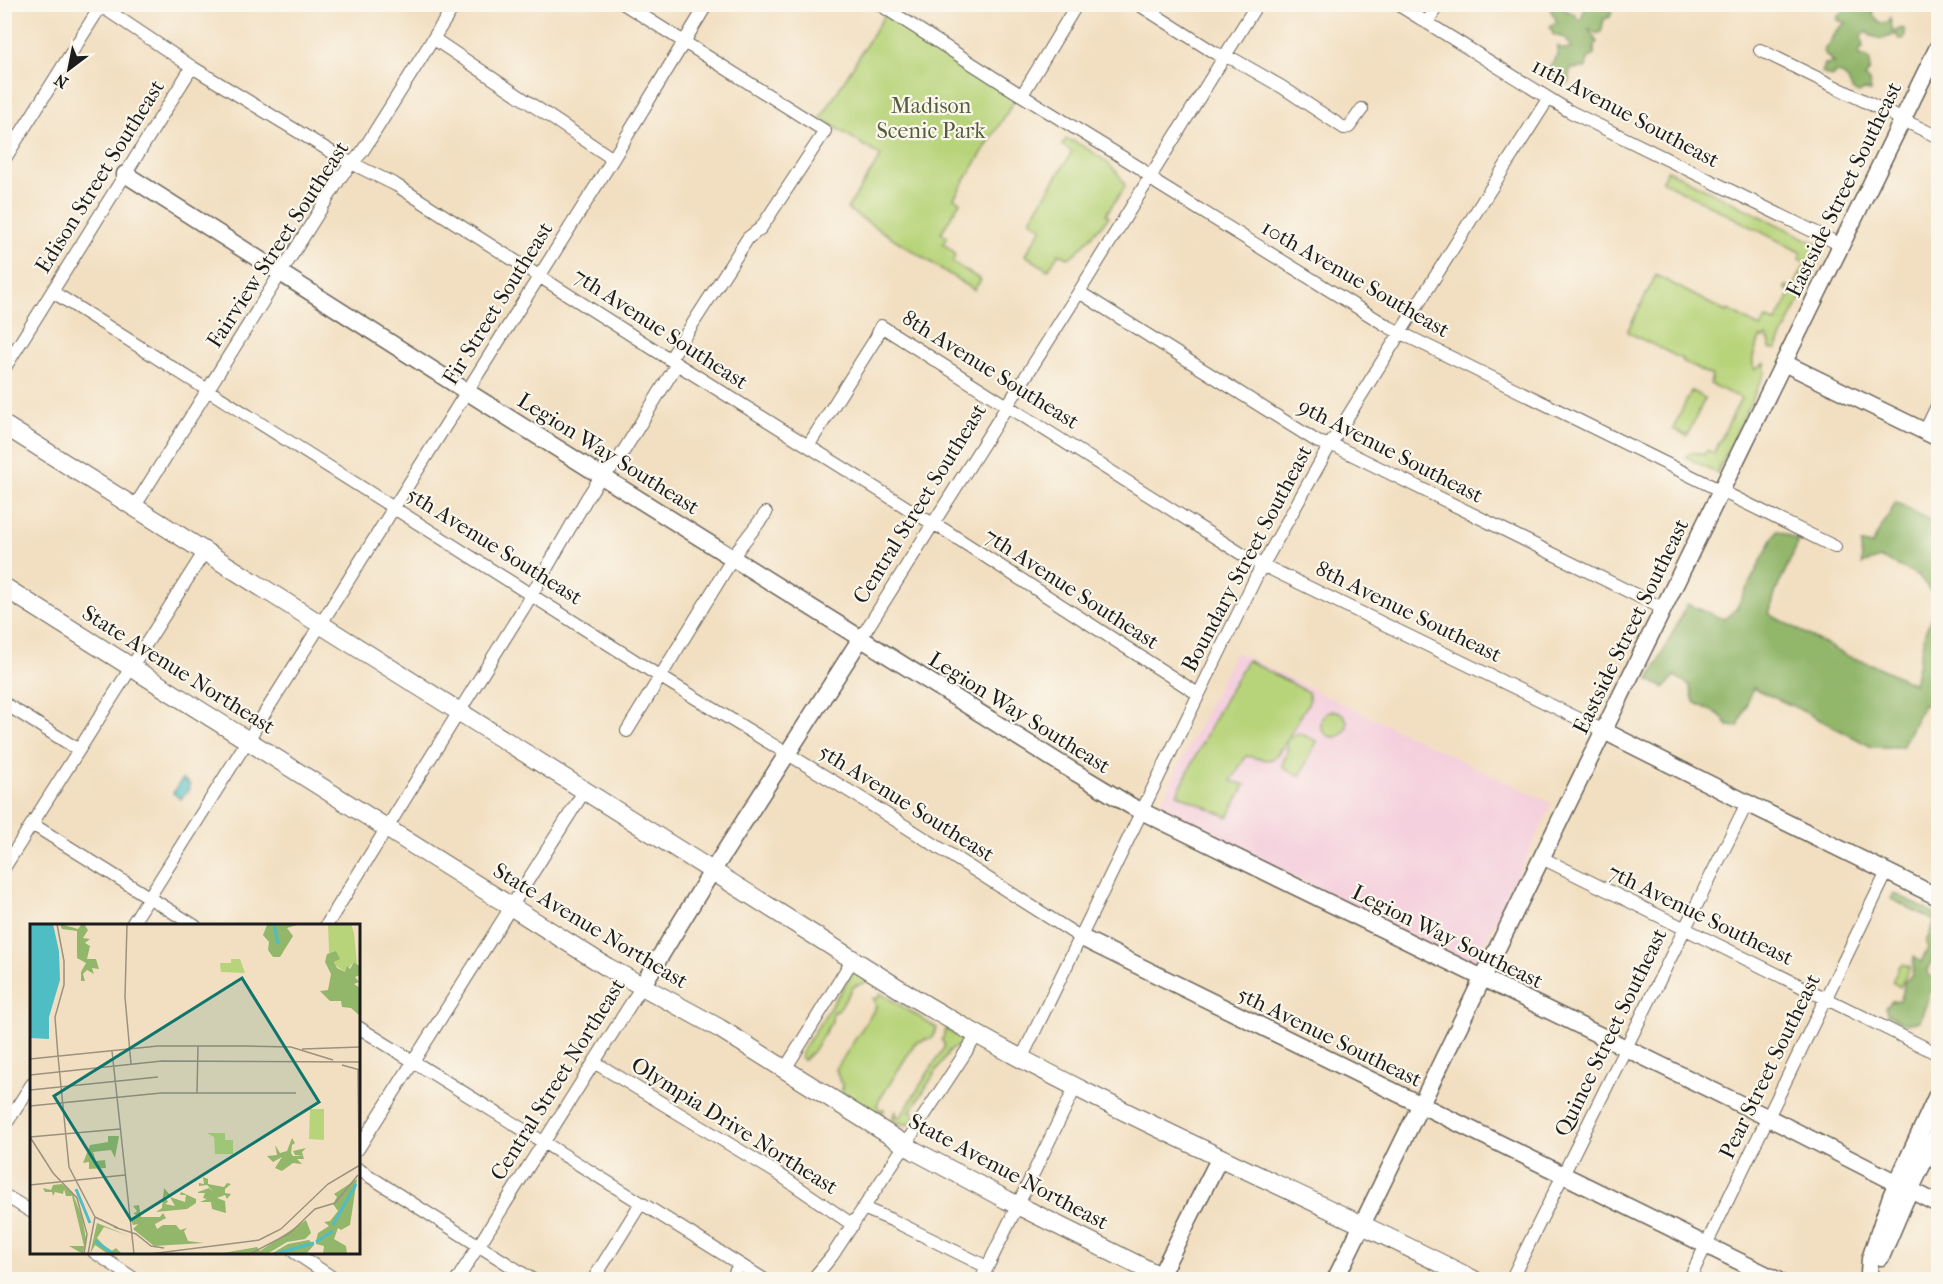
<svg xmlns="http://www.w3.org/2000/svg" width="1943" height="1284" viewBox="0 0 1943 1284" font-family="'IM FELL French Canon',serif">
	<style>
		.built { fill: #f4cfdd }
		.green { fill: #b8d47a; stroke: #6a784b; stroke-width: 1.5 }
		.forest { fill: #92b66a; stroke: #576943; stroke-width: 1.5 }
		.water { fill: #4ebdc4; stroke: #356c70; stroke-width: 1.5 }
		.lines { fill: none; stroke-linecap: round; stroke-linejoin: round }
		.street-casing { stroke: #676056; stroke-width: 14 }
		.secondary-casing { stroke: #676056; stroke-width: 19 }
		.primary-casing { stroke: #676056; stroke-width: 20 }
		.street { stroke: #fff; stroke-width: 12 }
		.secondary { stroke: #fff; stroke-width: 16 }
		.primary { stroke: #fff; stroke-width: 18 }
		.labels { text-anchor: middle; stroke-width: 4.5; stroke-linejoin: round; paint-order: stroke }
		.park-label { font-size: 22px; fill: #535c3d; stroke: #fbf7ec }
		.street-label { font-size: 22px; fill: #1c1c1c; stroke: #fbf7ec }
		.inset-river { fill: none; stroke: #4ebdc4; stroke-width: 3 }
		.inset-road { fill: none; stroke: #9c917f; stroke-width: 1.5 }
		.view { fill: #0f766e; fill-opacity: 0.15; stroke: #0f766e; stroke-width: 3 }
		.inset-edge { fill: none; stroke: #1c1c1c; stroke-width: 3 }
	</style>
	<rect width="100%" height="100%" fill="#fbf7ec"/>
	<filter id="ink" filterUnits="userSpaceOnUse"><feTurbulence type="fractalNoise" baseFrequency=".0167" numOctaves="2"/><feDisplacementMap in="SourceGraphic" scale="12" xChannelSelector="R" yChannelSelector="G"/><feConvolveMatrix kernelMatrix="1 2 1 2 8 2 1 2 1" color-interpolation-filters="sRGB"/></filter>
	<filter id="wash" filterUnits="userSpaceOnUse"><feTurbulence type="fractalNoise" baseFrequency=".008" numOctaves="4" result="noise"/><feDisplacementMap in="SourceGraphic" scale="24" xChannelSelector="R" yChannelSelector="G"/><feGaussianBlur stdDeviation="1.35" result="paint"/><feColorMatrix in="noise" values="0 0 0 0 0 0 0 0 0 0 0 0 0 0 0 0 0 1.4 0 .05"/><feComposite in="paint" operator="in"/></filter>
	<g filter="url(#wash)">
		<rect width="100%" height="100%" fill="#f2dfc1"/>
		<!-- built -->
		<path class="built" d="M1235 652 1552 804 1474 965 1157 810Z"/>
		<!-- green -->
		<path class="green" d="M885 14 1016 98 954 198 960 202 941 233 947 237 943 244 952 250 955 256 952 262 981 280 974 290 847 209 881 156 821 118Z
			M1066 139C1084 144 1121 168 1125 187L1106 214 1109 217 1077 252 1068 258 1059 253 1048 270 1025 255 1042 228 1030 220 1072 152 1062 145Z
			M1667 170 1821 246 1824 250 1776 349H1770V343L1766 336 1764 338H1760C1756 349 1749 360 1755 370L1765 363V372L1717 473C1706 468 1697 462 1685 457 1692 451 1696 452 1704 455L1707 450 1714 453 1741 398 1710 384 1712 376 1682 361V359L1627 332 1656 275 1726 312 1728 310 1761 328 1766 319 1776 322 1791 293 1785 288 1786 286 1793 288 1806 263 1799 259 1802 253 1662 181Z
			M1691 391 1705 398 1687 436 1673 429Z
			M1247 660 1308 692 1310 700 1288 738 1299 733 1317 741 1300 776 1283 768 1282 765 1287 752V740C1271 765 1274 761 1246 756L1231 781 1245 785 1228 817 1177 794 1215 717Z
			M1321 724a13 13 0 1 1 26 0a13 13 0 1 1-26 0Z
			M1903 964 1910 967 1900 987 1892 982 1900 965Z
			M855 969 868 977 864 983 854 986 837 1012 833 1011 832 1021 813 1051 804 1060 801 1058 802 1051Z
			M880 993 937 1028 931 1038 915 1043 877 1104 879 1110 884 1109 881 1117 842 1092V1084L840 1082 836 1069 876 1007 873 998 875 999 879 997Z
			M946 1029 964 1040 961 1044 949 1051 910 1112 914 1114 911 1125 908 1123 906 1125 893 1120V1116L896 1111 897 1117 901 1116 945 1046 942 1040Z"/>
		<!-- forest -->
		<path class="forest" d="M1548 5H1562L1567 11 1575 14 1577 19H1582L1584 5H1614L1610 17 1604 19 1601 32 1597 34 1588 28 1597 42 1594 48V55L1588 59 1586 68 1571 69 1569 75V82L1563 85 1555 82 1549 68 1558 53 1557 46 1563 49 1572 48 1565 38 1554 35 1550 26 1557 22Z
			M1845 5H1874L1872 8 1873 15 1881 23 1888 22 1890 18 1893 32 1902 28 1905 30V36L1903 39H1898L1897 34 1882 39 1871 36 1867 32 1861 36 1863 48 1860 50 1859 56 1866 57 1870 61V70L1865 77 1869 81 1871 91 1864 90 1859 93 1853 91C1848 82 1848 73 1835 73L1832 77 1822 73 1825 64 1833 63 1823 51C1834 39 1830 33 1846 23L1838 20V16L1844 12Z
			M1896 502 1938 525V600L1918 575 1881 558 1862 564 1861 544H1872Z
			M1777 530 1799 541 1776 591 1769 614 1847 656 1874 665 1914 684 1925 632 1938 603V703L1923 705 1902 747H1872L1797 708 1753 688 1738 727 1728 726 1720 715 1694 702 1690 686 1675 676 1664 688 1649 680 1687 604 1724 619 1736 609Z
			M1894 893 1938 915C1939 930 1939 942 1934 955 1931 961 1933 964 1928 969L1929 976 1938 978 1937 989 1931 991 1920 1021 1906 1024 1887 1014 1886 1007 1892 1001 1900 1000 1903 993 1904 982 1912 975 1914 957 1921 962 1928 948 1926 942 1935 921 1891 899Z"/>
		<!-- water -->
		<path class="water" d="M182 779 190 784 188 789 189 790 181 799 173 793Z"/>
	</g>
	<g filter="url(#ink)">
		<g class="lines">
			<!-- street casing -->
			<g class="street-casing">
				<path id="street" d="M98 4 192 67 343 159 396 185 677 364 933 524 943 529 1198 694
					M624 4 825 131 761 228 748 238 670 359
					M879 4 1013 90 1140 168 1158 184 1389 327 1835 547
					M1138 4 1215 53 1235 60 1282 87 1344 128 1349 127 1362 109
					M1397 4 1569 111 1841 245
					M1427 23 1438 4
					M434 39 613 159
					M1760 50 1938 137
					M1022 95 1077 4
					M4 160 102 4
					M53 292 659 676 859 797 1080 937
					M1079 292 1318 442 1337 447 1664 609
					M4 369 192 67
					M1925 431 1938 404
					M808 446 876 338 881 326 1248 558 1604 731
					M135 506 342 175 362 152 455 4
					M861 638 1079 292 1257 4
					M4 703 79 750
					M627 731 739 548 766 513
					M32 824 195 926
					M1542 858 1938 1054
					M4 868 205 551
					M131 926 613 159 707 4
					M326 926 526 604 587 498 602 475 615 465 677 364
					M358 1027 765 1280
					M1021 1059 1256 577 1330 445 1460 237 1548 99
					M594 1062 777 1173 853 1225
					M785 1069 853 959
					M4 1127 32 1084
					M358 1149 585 790
					M358 1169 533 1280
					M4 1195 32 1212
					M863 1208 894 1221 987 1267
					M94 1252 136 1280
					M294 1252 336 1280
					M457 1280 642 986
					M593 1280 641 1203
					M731 1280 739 1265
					M812 1280 832 1256 977 1035
					M981 1280 1076 1086
					M1511 1280 1747 803
					M1689 1280 1887 872"/>
			</g>
			<!-- secondary casing -->
			<g class="secondary-casing">
				<path id="secondary" d="M125 174 466 391 1058 762 1131 806 1783 1125 1938 1204
					M1784 363 1938 438
					M1604 731 1747 803 1938 897
					M1080 937 1777 1280
					M642 986 706 881 861 638
					M1881 1257 1904 1203 1938 1132
					M1869 1273 1870 1259 1891 1196 1938 1093
					M1158 1280 1220 1157
					M1335 1280 1938 47"/>
			</g>
			<!-- primary casing -->
			<g class="primary-casing">
				<path id="primary" d="M4 425 914 998C1093 1106 1288 1185 1474 1280
					M4 587 607 967 719 1028 915 1151 1007 1200 1168 1280"/>
			</g>
			<!-- street -->
			<use href="#street" class="street"/>
			<!-- secondary -->
			<use href="#secondary" class="secondary"/>
			<!-- primary -->
			<use href="#primary" class="primary"/>
		</g>
	</g>
	<g class="labels">
		<!-- park labels -->
		<g class="park-label">
			<text x="931" y="113">Madison<tspan x="931" dy="25">Scenic Park</tspan></text>
		</g>
		<!-- street labels -->
		<g class="street-label">
			<text transform="translate(1626 112) rotate(28)" y="8">11th Avenue Southeast</text>
			<text transform="translate(99 176) rotate(-58)" y="8">Edison Street Southeast</text>
			<text transform="translate(1843 189) rotate(-64)" y="8">Eastside Street Southeast</text>
			<text transform="translate(277 244) rotate(-57)" y="8">Fairview Street Southeast</text>
			<text transform="translate(1356 278) rotate(30)" y="8">10th Avenue Southeast</text>
			<text transform="translate(497 303) rotate(-58)" y="8">Fir Street Southeast</text>
			<text transform="translate(661 328) rotate(33)" y="8">7th Avenue Southeast</text>
			<text transform="translate(991 369) rotate(32)" y="8">8th Avenue Southeast</text>
			<text transform="translate(1391 450) rotate(27)" y="8">9th Avenue Southeast</text>
			<text transform="translate(609 453) rotate(32)" y="8">Legion Way Southeast</text>
			<text transform="translate(919 503) rotate(-58)" y="8">Central Street Southeast</text>
			<text transform="translate(495 545) rotate(32)" y="8">5th Avenue Southeast</text>
			<text transform="translate(1246 558) rotate(-62)" y="8">Boundary Street Southeast</text>
			<text transform="translate(1072 588) rotate(33)" y="8">7th Avenue Southeast</text>
			<text transform="translate(1409 611) rotate(26)" y="8">8th Avenue Southeast</text>
			<text transform="translate(1630 626) rotate(-64)" y="8">Eastside Street Southeast</text>
			<text transform="translate(179 669) rotate(32)" y="8">State Avenue Northeast</text>
			<text transform="translate(1020 712) rotate(32)" y="8">Legion Way Southeast</text>
			<text transform="translate(907 802) rotate(32)" y="8">5th Avenue Southeast</text>
			<text transform="translate(1701 914) rotate(26)" y="8">7th Avenue Southeast</text>
			<text transform="translate(591 925) rotate(31)" y="8">State Avenue Northeast</text>
			<text transform="translate(1448 936) rotate(26)" y="8">Legion Way Southeast</text>
			<text transform="translate(1610 1032) rotate(-64)" y="8">Quince Street Southeast</text>
			<text transform="translate(1330 1036) rotate(26)" y="8">5th Avenue Southeast</text>
			<text transform="translate(1769 1066) rotate(-64)" y="8">Pear Street Southeast</text>
			<text transform="translate(557 1079) rotate(-58)" y="8">Central Street Northeast</text>
			<text transform="translate(735 1125) rotate(32)" y="8">Olympia Drive Northeast</text>
			<text transform="translate(1009 1171) rotate(28)" y="8">State Avenue Northeast</text>
		</g>
	</g>
	<!-- overview -->
	<g transform="translate(30 924)">
		<rect width="330" height="330" fill="#f2dfc1"/>
		<path d="M298 0H321L324 9 327 40 324 38 315 48 305 41 304 27 301 31 299 28ZM201 35H210L215 49 191 48 190 39H201ZM280 185H294V216L279 215ZM195 209V216H203V230H185L184 213 177 209Z" fill="#b8d47a"/>
		<path d="M30 0 48 5 52 0H54L58 6 53 14 60 15 55 19 60 22 57 35H66L69 45 62 44 64 50 57 46 53 50 55 57H51V48L56 39 47 34V7L32 5ZM237 1H267L257 4 263 12 250 33H243L238 26 239 18 233 11ZM306 27 310 35 304 38 307 44 315 48 317 42 320 45 324 38 329 42 330 51 325 53 329 58 324 60 330 64 329 91 321 84 312 83 311 77H300L290 67 298 66 301 50 295 38 297 30ZM78 212H89L85 234 81 226 63 228 66 237 75 236 76 244 59 245V238L53 239 60 221 78 218ZM262 214 265 219 262 221 261 229 263 232H273L265 231 263 227 276 224 272 228 274 235H267L272 240 263 239 252 247 245 244 252 233 243 238 237 232 247 231 245 221 250 229 257 227ZM173 253 178 255V260L194 263 197 259 201 260 195 265V269L201 270 197 275 195 271 187 274 195 277 196 289 182 285 181 278H170L177 275 173 274 175 269H168V268L179 264 184 268 177 261 169 262V259L174 260ZM327 255 320 301 311 306 308 304 304 315 316 322 317 330H293L294 322 286 320V317L288 309 299 302 294 298 300 297 308 287 303 280 307 273 304 270ZM32 260 43 270 52 293 56 315 53 330 39 322H54L42 272H36L34 265 33 270 25 268 23 272 22 268H15L13 264 21 266 23 261ZM134 264 140 271 135 272 138 278 135 280 145 282 140 273 155 278 156 271H150L151 268 166 275V279L157 285 126 288 132 284ZM109 281 111 293H130L133 289 136 294 125 300 127 305 133 301H146L150 306 157 304 154 307 158 317 174 319 124 322 103 305 108 300 103 301 101 296 108 291 103 290 107 287 103 282ZM276 296 281 309 275 315 257 318 237 330H187L227 323 230 327ZM67 299 99 312 74 303 67 314 80 328 86 324 92 330H78L65 321 60 330ZM279 316 284 321 276 330H241L258 320Z" fill="#92b66a"/>
		<path d="M0 0H23L29 27 30 56 19 93V115L0 114Z" fill="#4ebdc4"/>
		<path class="inset-river" d="M244 0 248 20M46 265 60 299M303 301 326 260M65 317 84 330M286 318 303 307M245 330 284 319"/>
		<path class="inset-road" d="M27 0 34 37V61L25 93 28 132M97 0 95 73 101 140M272 125 330 123M82 127 104 330M28 132 39 243 65 293 58 330M0 135 128 122H215L261 123 303 136M312 141 330 146M328 145 330 309M0 151 132 137 330 138M0 166 128 153M167 169 168 122M0 182 131 169H266M0 213 90 205M0 213 23 249 47 274 57 310 54 330M0 261 95 251M65 293 88 304M84 303 106 310 121 322 134 324M120 330 229 316 251 305 298 260 330 241M220 330 260 309 285 285 305 279 328 251"/>
		<path class="view" d="M212 54 289 178 101 296 24 172Z"/>
		<rect width="330" height="330" class="inset-edge"/>
	</g>
	<!-- margin -->
	<rect width="1943" height="1284" fill="none" stroke="#fbf7ec" stroke-width="24"/>
	<!-- north arrow -->
	<g transform="translate(69 69) rotate(212)" stroke="#fbf7ec" stroke-width="4.5" paint-order="stroke">
	<path d="M0-4.5L10 22L0 15L-10 22Z" fill="#1c1c1c"/>
	<text y="-9" font-size="16" font-weight="bold" text-anchor="middle" fill="#1c1c1c">N</text>
	</g>
</svg>
